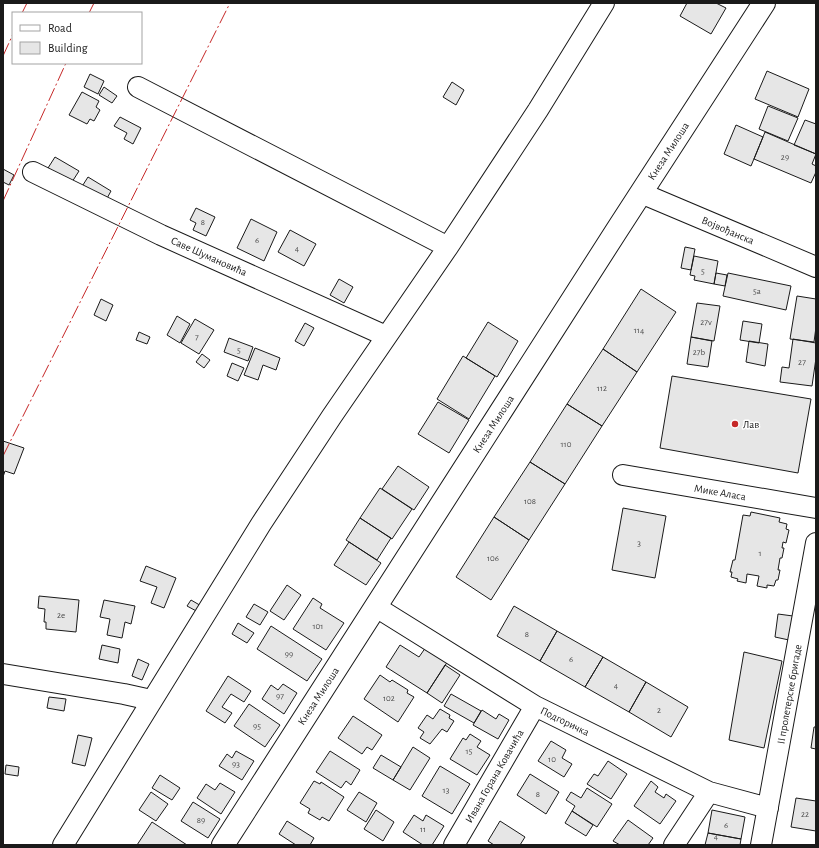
<svg xmlns="http://www.w3.org/2000/svg" width="819" height="848" viewBox="0 0 819 848" font-family="'Alegreya Sans',sans-serif">
	<style>
		.building { fill: #e6e6e6; stroke: #1a1a1a }
		.lines { fill: none; stroke-linecap: round; stroke-linejoin: round }
		.minor-casing { stroke: #1a1a1a; stroke-width: 22 }
		.major-casing { stroke: #1a1a1a; stroke-width: 24 }
		.minor { stroke: #fff; stroke-width: 20 }
		.major { stroke: #fff; stroke-width: 22 }
		.power { stroke: #c62828; stroke-width: 1; stroke-dasharray: 14 3 2 3; stroke-linecap: butt }
		.poi-dot { fill: #c62828; stroke: #fff; stroke-width: 1.5 }
		.labels { text-anchor: middle; stroke-width: 3; stroke-linejoin: round; paint-order: stroke }
		.number-label { font-size: 9px; fill: #4d4d4d }
		.street-label { font-size: 11px; fill: #1a1a1a; stroke: #fff }
		.poi-label { font-size: 11px; fill: #1a1a1a; stroke: #fff; text-anchor: start }
	</style>
	<rect width="100%" height="100%" fill="#fff"/>
	<!-- building -->
	<path class="building" d="M687 3H716L726 8 711 34 680 16Z
		M767 71 809 89 798 117 755 99Z
		M90 74 104 81 98 94 84 87Z
		M452 82 464 90 456 105 443 97Z
		M104 87 117 96 112 103 99 95Z
		M82 92 99 101 96 107 100 110 94 121 90 119 87 124 69 115Z
		M768 106 798 118 788 141 759 129Z
		M120 117 141 128 133 144 124 139 127 133 114 126Z
		M805 120 816 124V154L794 145Z
		M736 125 763 137 751 166 724 154Z
		M765 132 816 154 812 164 816 166V172L811 183 754 159Z
		M55 157 79 171 72 182 48 168Z
		M3 169 14 175 9 185 3 182Z
		M88 177 111 191 105 202 81 188Z
		M196 208 215 217 206 236 193 230 196 223 190 220Z
		M251 219 277 232 264 261 237 248Z
		M290 230 316 244 304 266 278 252Z
		M685 247 695 249 691 270 681 268Z
		M694 256 718 261 714 284 694 280 695 276 690 275Z
		M716 273 727 275 725 286 714 284Z
		M728 273 791 286 786 310 723 296Z
		M339 279 353 287 344 303 330 295Z
		M641 289 676 312 637 372 603 349Z
		M797 296 816 299V327L814 342 790 339Z
		M101 299 113 305 106 321 94 315Z
		M697 303 720 306 714 341 691 337Z
		M177 316 190 324 180 343 167 335Z
		M195 319 214 330 199 354 181 343Z
		M743 321 762 324 759 343 740 340Z
		M488 322 518 341 497 377 466 358Z
		M305 323 314 328 304 346 295 341Z
		M139 332 150 337 147 344 136 340Z
		M691 337 712 341 708 367 687 364Z
		M229 338 253 347 248 361 224 352Z
		M793 339 816 343V358L812 386 780 382 782 367 789 368Z
		M749 341 768 344 765 366 746 362Z
		M255 348 280 358 276 370 263 365 258 380 244 375Z
		M603 349 637 372 602 426 567 404Z
		M202 354 210 360 204 368 196 362Z
		M463 356 495 376 469 419 437 399Z
		M232 363 244 368 238 381 227 376Z
		M672 376 811 399 798 473 660 448Z
		M438 402 469 420 449 453 418 434Z
		M567 404 602 426 565 484 530 462Z
		M3 441 24 448 14 474 5 471 3 477Z
		M530 462 565 484 529 540 494 517Z
		M398 466 429 487 414 510 382 489Z
		M380 488 412 509 392 539 360 518Z
		M623 508 666 516 655 578 612 570Z
		M751 512 780 518 779 522 787 524 786 529 789 530 786 543 783 542 782 548H784L782 558H780L778 570H780L778 580H776L774 586 767 585V588L757 586 759 576 747 574 746 583 737 581 738 579 731 577 732 572H730L733 560H735L743 515 750 516Z
		M494 517 529 540 491 600 456 577Z
		M360 518 391 538 377 560 346 540Z
		M349 542 381 563 366 585 334 565Z
		M146 566 176 578 164 608 151 603 157 587 140 581Z
		M287 585 301 595 284 620 270 611Z
		M39 596 79 600 76 632 46 629V622H44L45 609 38 608Z
		M313 598 322 604 320 608 344 623 326 650 293 629Z
		M104 600 135 606 131 624 125 622 122 638 107 635 110 619 100 617Z
		M191 600 203 607 200 613 187 606Z
		M254 604 268 612 260 625 246 617Z
		M514 606 557 631 540 661 497 636Z
		M778 614 793 616 789 640 775 637Z
		M238 623 254 633 247 643 232 634Z
		M271 626 322 659 307 681 257 649Z
		M557 631 603 657 585 687 540 661Z
		M102 645 120 649 118 663 99 659Z
		M400 645 419 657 426 647 448 661 427 693 386 667Z
		M744 652 782 661 764 748 729 740Z
		M603 657 646 682 629 712 585 687Z
		M138 659 149 664 142 680 132 676Z
		M445 665 460 675 442 703 427 693Z
		M380 675 390 682 392 680 408 690 407 693 414 697 398 722 364 699Z
		M228 676 251 691 244 702 231 694 222 707 232 713 225 723 206 711Z
		M646 682 688 707 671 737 629 712Z
		M283 684 297 693 284 714 262 699 271 685 278 690Z
		M451 694 481 711 474 723 444 706Z
		M49 697 66 699 64 711 47 708Z
		M249 704 280 725 265 747 234 726Z
		M440 709 450 715 449 718 454 721 447 732 442 729 430 744 420 738 424 732 418 728 427 715 433 719Z
		M482 710 496 719 499 714 509 720 498 739 473 725Z
		M353 716 382 735 372 750 367 747 362 754 338 738Z
		M814 727H816V749L811 748Z
		M470 734 481 741 477 747 490 755 477 775 450 759 463 738 466 740Z
		M78 735 92 738 85 766 72 763Z
		M551 741 566 750 562 758 572 764 564 777 538 761Z
		M413 747 430 758 410 790 393 780Z
		M236 751 254 761 242 780 219 766 227 754 232 758Z
		M330 751 360 770 351 785 346 781 341 788 316 772Z
		M381 755 401 767 393 780 373 768Z
		M608 761 627 774 611 799 587 784 594 774 598 776Z
		M6 765 19 767 18 776 5 774Z
		M440 766 470 784 452 814 422 796Z
		M530 774 559 792 546 814 517 795Z
		M160 775 180 788 172 800 152 788Z
		M314 781 320 784 321 782 344 797 329 821 322 817 320 820 308 813 310 809 300 803Z
		M651 781 658 787 655 792 664 798 666 794 676 801 660 824 634 806Z
		M220 783 235 792 221 814 197 798 206 784 215 790Z
		M587 788 612 804 597 827 572 811 575 806 566 800 571 792 581 798Z
		M151 792 168 804 156 821 139 810Z
		M359 792 377 803 366 822 347 810Z
		M796 798 816 801V831L791 827Z
		M193 802 220 819 208 838 181 821Z
		M376 810 394 822 383 841 364 829Z
		M712 810 745 817 741 839 708 833Z
		M572 811 593 825 586 836 565 823Z
		M414 815 423 821 426 815 444 826 432 845H423L403 832Z
		M628 820 653 838 648 845H620L613 841Z
		M287 821 314 838 310 845H296L279 834Z
		M500 821 525 837 520 845H494L488 841Z
		M152 822 187 845H137Z
		M708 833 741 839 740 845H705Z"/>
	<g class="lines">
		<!-- minor casing -->
		<g class="minor-casing">
			<path id="minor" d="M138 87 448 247
				M33 172 161 235 386 336
				M641 193 816 267
				M623 475 816 508
				M376 607 535 706 709 792 768 808
				M3 674 124 694 151 700
				M63 845 261 524 332 416 448 247 538 110 604 3
				M454 845 535 706
				M674 845 709 792
				M761 845 816 543"/>
		</g>
		<!-- major casing -->
		<g class="major-casing">
			<path id="major" d="M223 845 617 230 764 3"/>
		</g>
		<!-- minor -->
		<use href="#minor" class="minor"/>
		<!-- major -->
		<use href="#major" class="major"/>
		<!-- power -->
		<path class="power" d="M22 13 27 3
			M89 13 94 3
			M3 56 13 34
			M3 201 66 63
			M3 456 230 3"/>
	</g>
	<!-- markers -->
	<circle class="poi-dot" cx="735" cy="424" r="4"/>
	<g class="labels">
		<!-- number labels -->
		<g class="number-label">
			<text x="785" y="160">29</text>
			<text x="203" y="225">8</text>
			<text x="257" y="243">6</text>
			<text x="297" y="251">4</text>
			<text x="703" y="274">5</text>
			<text x="757" y="294">5a</text>
			<text x="706" y="325">27v</text>
			<text x="639" y="333">114</text>
			<text x="197" y="340">7</text>
			<text x="239" y="353">5</text>
			<text x="699" y="355">27b</text>
			<text x="802" y="365">27</text>
			<text x="602" y="391">112</text>
			<text x="566" y="447">110</text>
			<text x="530" y="504">108</text>
			<text x="639" y="546">3</text>
			<text x="760" y="556">1</text>
			<text x="493" y="561">106</text>
			<text x="61" y="618">2e</text>
			<text x="318" y="629">101</text>
			<text x="527" y="637">8</text>
			<text x="289" y="657">99</text>
			<text x="571" y="662">6</text>
			<text x="616" y="688">4</text>
			<text x="280" y="699">97</text>
			<text x="389" y="701">102</text>
			<text x="659" y="713">2</text>
			<text x="257" y="729">95</text>
			<text x="469" y="754">15</text>
			<text x="552" y="762">10</text>
			<text x="236" y="767">93</text>
			<text x="446" y="793">13</text>
			<text x="538" y="797">8</text>
			<text x="805" y="817">22</text>
			<text x="201" y="823">89</text>
			<text x="726" y="828">6</text>
			<text x="423" y="832">11</text>
			<text x="716" y="839">4</text>
		</g>
		<!-- street labels -->
		<g class="street-label">
			<text transform="translate(668 151) rotate(-57)" y="4">Кнеза Милоша</text>
			<text transform="translate(728 230) rotate(23)" y="4">Војвођанска</text>
			<text transform="translate(209 256) rotate(24)" y="4">Саве Шумановића</text>
			<text transform="translate(493 424) rotate(-57)" y="4">Кнеза Милоша</text>
			<text transform="translate(720 492) rotate(10)" y="4">Мике Аласа</text>
			<text transform="translate(789 694) rotate(-80)" y="4">II пролетерске бригаде</text>
			<text transform="translate(318 696) rotate(-57)" y="4">Кнеза Милоша</text>
			<text transform="translate(565 721) rotate(26)" y="4">Подгоричка</text>
			<text transform="translate(494 776) rotate(-60)" y="4">Ивана Горана Ковачића</text>
		</g>
		<!-- poi labels -->
		<g class="poi-label">
			<text x="743" y="428">Лав</text>
		</g>
	</g>
	<!-- border -->
	<rect width="819" height="848" fill="none" stroke="#1a1a1a" stroke-width="8"/>
	<!-- legend -->
	<rect x="12" y="12" width="130" height="52" fill="#ffffff" stroke="#a3a3a3"/>
	<rect x="20" y="25" width="20" height="6" fill="#ffffff" stroke="#a3a3a3"/>
	<text x="48" y="32" font-size="12" fill="#1a1a1a">Road</text>
	<rect x="20" y="42" width="20" height="12" fill="#e6e6e6" stroke="#a3a3a3"/>
	<text x="48" y="52" font-size="12" fill="#1a1a1a">Building</text>
</svg>
